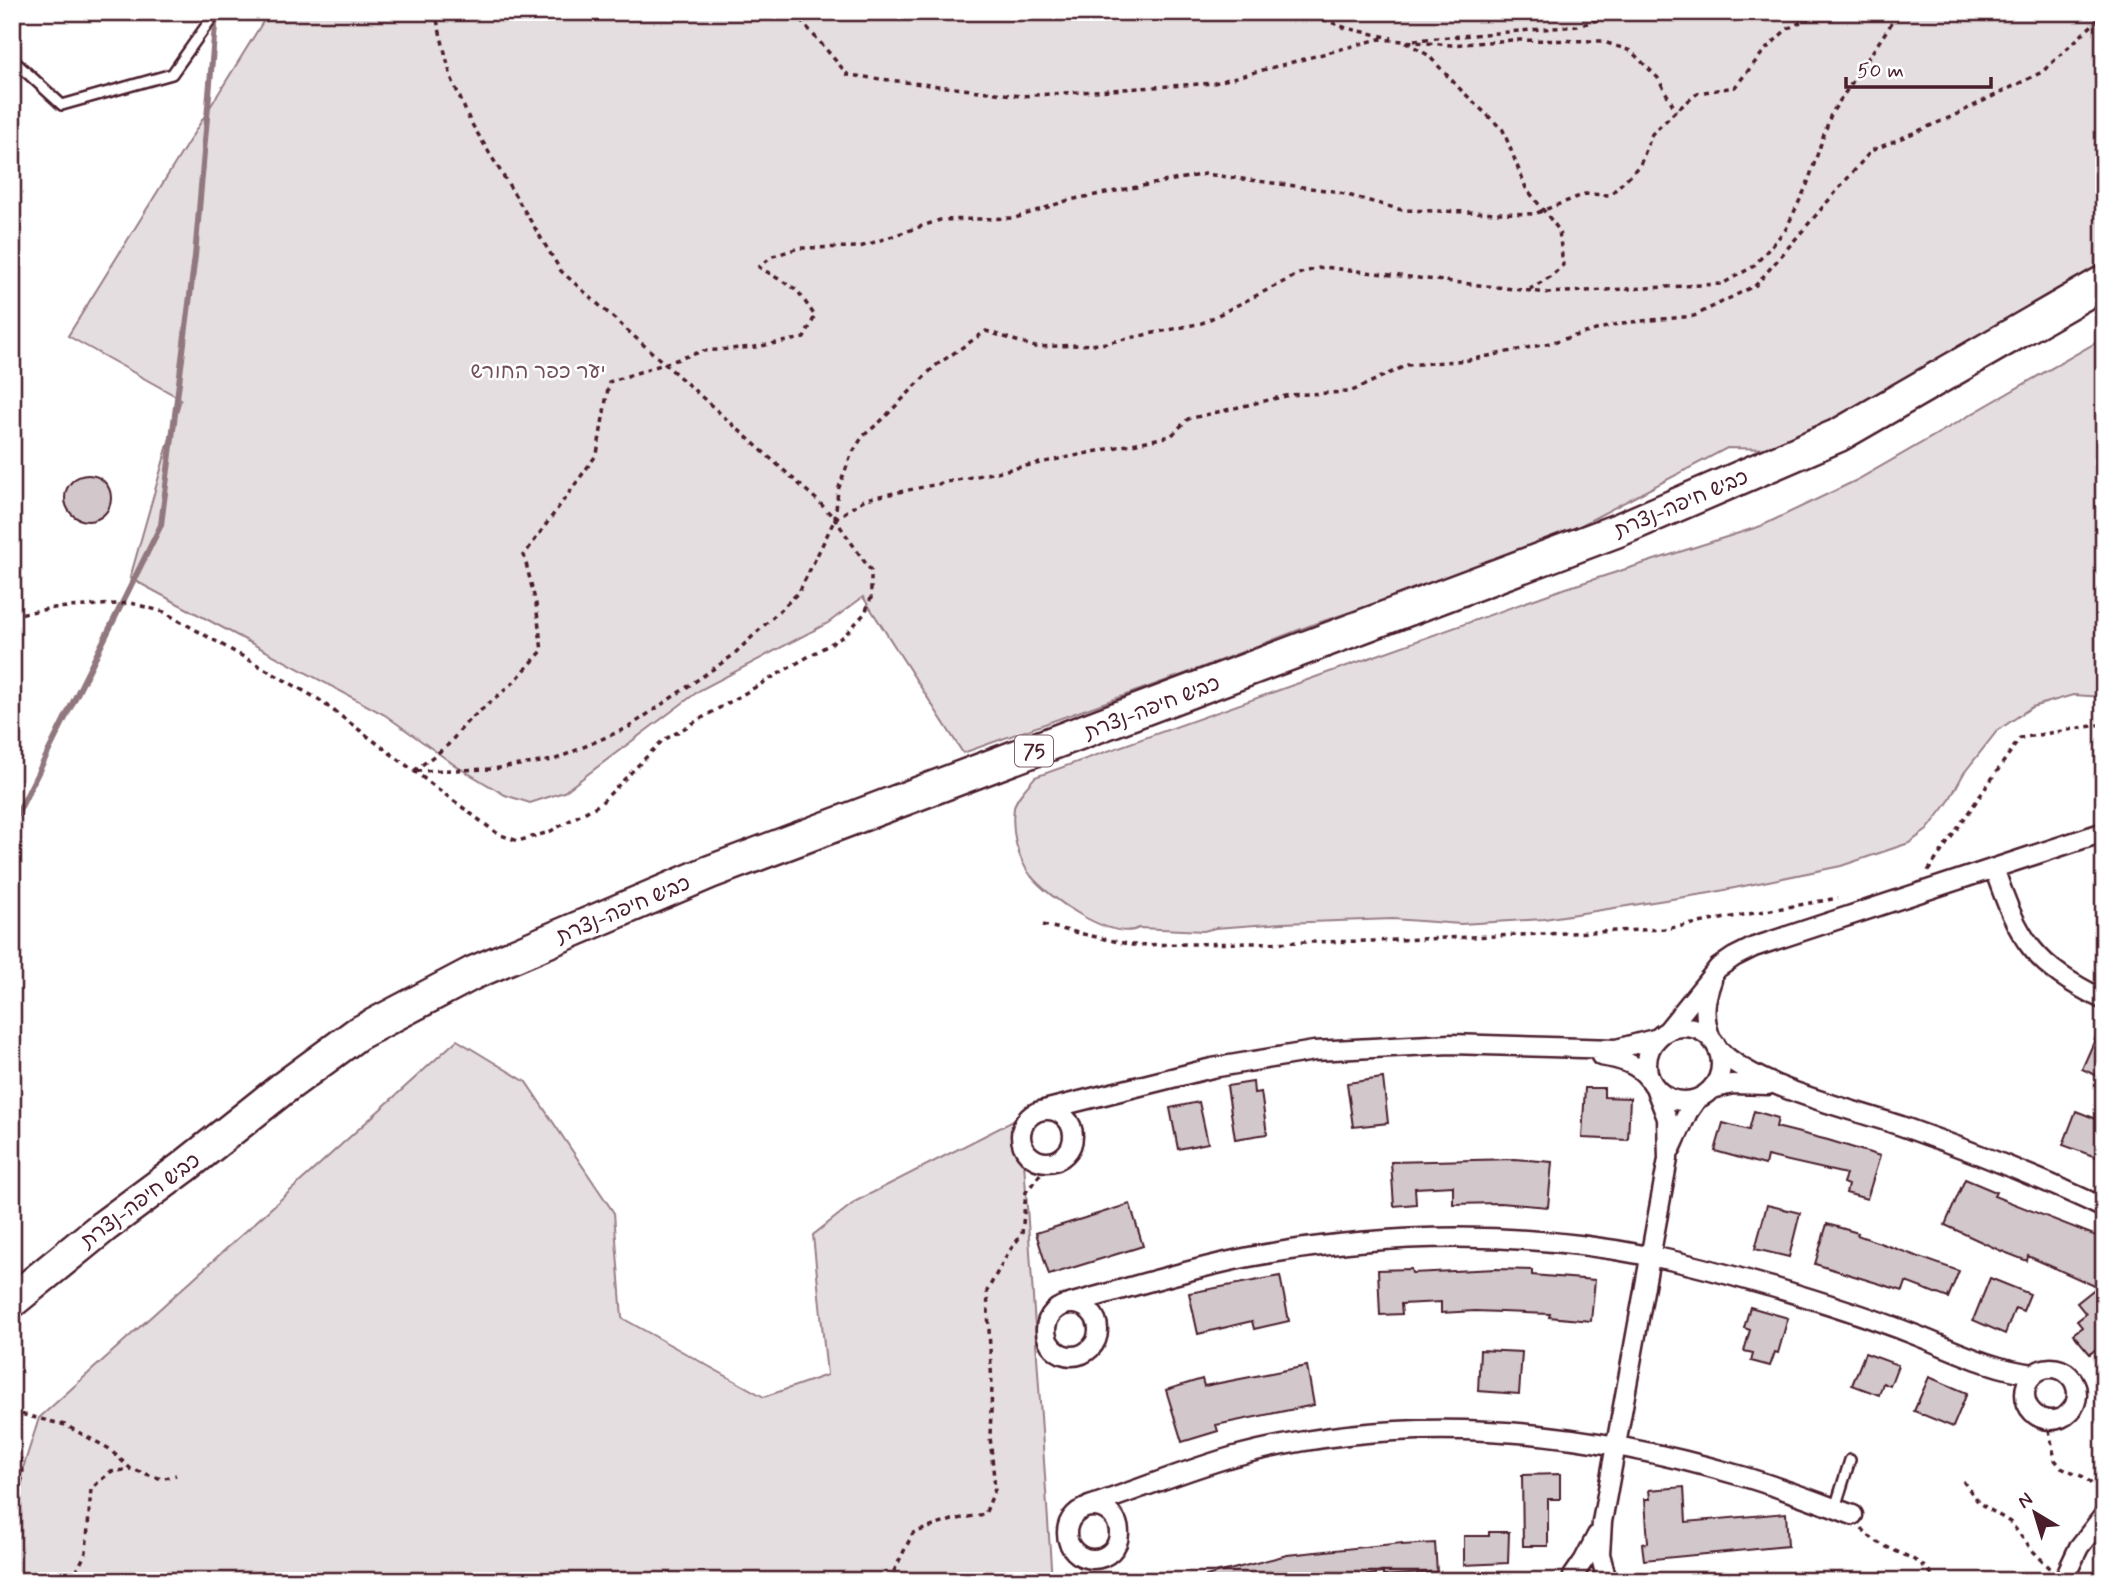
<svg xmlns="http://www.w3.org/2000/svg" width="2116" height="1593" viewBox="0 0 2116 1593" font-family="Mynerve,'Playpen Sans Hebrew',sans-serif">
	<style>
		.green { fill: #e5dee0; stroke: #987e86; stroke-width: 2 }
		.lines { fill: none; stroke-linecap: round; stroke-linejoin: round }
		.stream { stroke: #91787e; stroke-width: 6 }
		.building { fill: #d2c7cb; stroke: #4a1f2b; stroke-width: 2 }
		.lane-casing { stroke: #4a1f2b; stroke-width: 14 }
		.street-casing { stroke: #4a1f2b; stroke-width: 23 }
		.highway-casing { stroke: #4a1f2b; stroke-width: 37 }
		.path { stroke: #4a1f2b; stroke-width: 3.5; stroke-dasharray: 5 5; stroke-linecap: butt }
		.lane { stroke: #fff; stroke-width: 9 }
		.street { stroke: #fff; stroke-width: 18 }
		.highway { stroke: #fff; stroke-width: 32 }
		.labels { text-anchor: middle; stroke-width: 5; stroke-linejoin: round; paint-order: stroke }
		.shield { fill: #fff; stroke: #80626b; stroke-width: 2 }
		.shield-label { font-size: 19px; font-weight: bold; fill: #4a1f2b }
		.park-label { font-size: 21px; fill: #714f58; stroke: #fff }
		.street-label { font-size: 21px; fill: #4a1f2b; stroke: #fff }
	</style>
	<rect width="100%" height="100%" fill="#fff"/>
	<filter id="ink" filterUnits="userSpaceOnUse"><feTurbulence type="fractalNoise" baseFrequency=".0143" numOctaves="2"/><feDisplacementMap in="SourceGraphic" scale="14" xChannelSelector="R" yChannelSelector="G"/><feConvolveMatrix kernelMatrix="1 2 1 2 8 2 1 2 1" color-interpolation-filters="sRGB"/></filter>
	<g filter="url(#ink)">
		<!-- green -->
		<path class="green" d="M269 12H2104V266L2052 301 1918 378 1774 449 1727 448 1538 548 1309 626 1190 672 963 753 863 597 828 623 700 690 564 792 530 803 505 795 456 766 385 715 130 578 181 399 68 336Z
			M2104 338V697L2073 695 2032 707 1997 731 1964 773 1947 804 1927 830 1909 843 1841 866 1710 893 1544 919 1461 924 1393 919 1282 923 1215 928 1204 931 1139 928C1112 942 1049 898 1031 876 1017 858 1011 831 1014 808 1015 798 1029 785 1035 777L1557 591 1761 526 1857 480Z
			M457 1040 526 1082 614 1213 622 1318 764 1397 827 1375 813 1235 856 1201 1021 1117 1052 1581H12V1503L39 1418Z"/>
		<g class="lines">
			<!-- stream -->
			<path class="stream" d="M12 825 161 525 195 256 216 14
				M12 941V945"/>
		</g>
		<!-- building -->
		<path class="building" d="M65 498a23 23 0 1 1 46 0a23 23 0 1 1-46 0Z
			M2104 1019V1079L2082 1069Z
			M1383 1078 1388 1123 1353 1127 1347 1083Z
			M1253 1082 1254 1093 1261 1092 1267 1134 1235 1139 1227 1086Z
			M1585 1088H1604V1097L1630 1098 1628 1140 1582 1138Z
			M1199 1102 1208 1143 1178 1149 1170 1108Z
			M1754 1111 1778 1118 1776 1127 1828 1140 1880 1156 1867 1199 1846 1193 1848 1185 1843 1183 1846 1174 1767 1156 1765 1165 1715 1151 1723 1123 1749 1130Z
			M2076 1111 2104 1122V1160L2063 1145Z
			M1515 1159 1552 1162 1548 1207 1500 1203 1453 1204V1186L1415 1188 1416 1204 1394 1206 1391 1162Z
			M1965 1179 1996 1192 1994 1196 2104 1239V1342L2090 1354 2073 1334 2082 1327 2077 1321 2086 1314 2077 1303 2097 1287 2028 1256 2027 1261 1999 1250 1945 1225Z
			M1130 1204 1143 1246 1049 1275 1036 1233Z
			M1767 1205 1800 1213 1789 1257 1755 1249Z
			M1827 1224 1858 1233 1857 1235 1959 1271 1948 1298 1906 1282 1903 1291 1815 1264Z
			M1411 1269 1412 1273 1496 1269 1532 1270V1275L1595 1280 1591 1321 1549 1317 1550 1314 1475 1311 1441 1313V1302L1401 1304 1402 1314 1380 1315 1378 1270Z
			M1280 1276 1289 1321 1254 1329 1252 1321 1198 1334 1189 1293Z
			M1990 1278 2030 1294 2023 1311 2015 1308 2005 1334 1973 1320Z
			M1750 1307 1788 1318 1778 1353 1775 1352 1770 1366 1751 1361 1753 1353 1744 1351 1750 1330 1744 1328Z
			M1480 1350 1522 1352 1519 1394 1478 1391Z
			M1865 1353 1898 1365 1890 1386 1883 1383 1879 1395 1852 1385Z
			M1307 1366 1314 1405 1216 1425 1218 1431 1182 1442 1166 1390 1202 1379 1204 1386Z
			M1929 1377 1967 1393 1953 1427 1914 1411Z
			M1560 1474V1499H1548V1546H1523L1522 1475Z
			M1684 1487 1686 1522 1786 1513 1788 1546 1644 1560 1642 1544 1648 1543 1645 1499H1650L1649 1490Z
			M1489 1532H1509L1508 1563 1464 1565V1536H1489Z
			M1402 1543V1545L1435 1543 1437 1572 1383 1576V1573L1322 1581H1207L1206 1576 1287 1555Z"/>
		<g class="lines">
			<!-- lane casing -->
			<g class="lane-casing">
				<path id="lane" d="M12 59 62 105 172 74 216 12
					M1835 1508 1850 1460"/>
			</g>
			<!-- street casing -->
			<g class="street-casing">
				<path id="street" d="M1994 868C2019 941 2033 965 2104 1000
					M1647 1064a37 37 0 1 1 74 0a37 37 0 1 1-74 0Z
					M1667 1031 1718 968 1734 957 1754 947 2104 832
					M1711 1039C1703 1018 1704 1001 1712 980
					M1718 1049C1757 1089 1850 1108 1904 1127 1972 1151 2039 1177 2104 1208
					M1601 1056C1619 1059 1637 1063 1649 1079
					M1712 1089 1732 1084 1768 1085
					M1021 1136a26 26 0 1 1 52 0a26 26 0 1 1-52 0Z
					M1044 1110 1212 1068 1314 1051 1450 1044 1616 1049 1658 1038
					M1671 1149 1688 1112 1697 1099
					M1046 1330a26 26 0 1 1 52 0a26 26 0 1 1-52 0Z
					M1069 1304C1129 1288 1188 1269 1249 1257 1381 1233 1517 1230 1649 1256 1691 1263 1732 1276 1772 1287 1820 1301 1867 1316 1913 1334 1954 1350 1990 1369 2034 1374
					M2025 1394a26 26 0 1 1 52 0a26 26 0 1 1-52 0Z
					M1089 1506C1138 1490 1185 1470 1235 1456 1401 1412 1574 1427 1738 1475 1777 1486 1815 1501 1853 1515
					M1067 1533a26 26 0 1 1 52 0a26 26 0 1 1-52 0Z
					M1573 1576 1584 1560 1597 1535
					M1607 1581 1600 1554 1602 1522 1668 1159 1667 1118 1656 1090
					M2063 1581 2079 1547 2104 1515"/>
			</g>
			<!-- highway casing -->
			<g class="highway-casing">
				<path id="highway" d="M12 1301 103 1227 184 1167 282 1089 357 1034 473 973 710 872 1621 529 1839 435 2104 282"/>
			</g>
			<!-- path -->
			<path class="path" d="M794 12 848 75 1020 96 1214 83 1379 39 1451 45 1512 40 1601 41 1631 51 1658 78 1676 111
				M1304 12 1346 28 1392 38
				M1414 40 1578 26 1623 12
				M1406 42 1428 55 1461 90 1503 130 1526 188 1559 230 1563 265 1550 277 1530 289
				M835 519 865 499 1171 436 1188 419 1290 395 1350 392 1407 365 1469 360 1546 344 1621 323 1694 316 1756 285 1871 151 1951 117 2042 72 2104 14
				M12 615 54 608 131 603 164 612 318 699 498 834 518 841 549 832 600 804 662 741 844 636 865 613 871 598V571L835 519 817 500 561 271 470 121 451 77 435 12
				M414 771 447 746 467 722 513 683 542 651 536 604 524 555 597 454 609 382 703 351 755 347 804 338 815 316 797 290 759 267 773 256 799 248 860 247 940 220 1015 218 1069 200 1205 174 1333 191 1402 210 1534 214 1585 194 1610 195 1640 165 1652 134 1676 111 1698 93 1735 87 1764 51 1787 29 1821 12
				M416 771 492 769 554 760 629 727 732 656 799 592 835 519 838 490 851 455 863 436 881 421 935 366 986 331 1035 347 1101 344 1202 323 1301 273 1323 267 1548 293 1722 284 1754 266 1786 229 1807 185 1831 114 1899 12
				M1928 871 2020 738 2104 724
				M1043 925 1132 945 1373 941 1665 929 1838 898
				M12 1412 65 1425 108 1448 131 1469 162 1479 176 1475
				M2047 1420 2055 1460 2061 1467 2086 1478 2103 1497
				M12 1440C25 1463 28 1477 12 1499
				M1963 1481 1979 1503 2010 1522 2033 1551 2051 1569
				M1862 1528C1881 1554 1917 1550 1937 1581
				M72 1581 86 1552 91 1489 110 1472 131 1469
				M891 1581 893 1573 913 1533 952 1520 985 1514 995 1489 990 1436 992 1386 987 1291 1008 1253 1022 1234 1026 1192 1050 1162"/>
			<!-- lane -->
			<use href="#lane" class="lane"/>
			<!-- street -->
			<use href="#street" class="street"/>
			<!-- highway -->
			<use href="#highway" class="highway"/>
		</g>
	</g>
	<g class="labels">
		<!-- shield labels -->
		<rect class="shield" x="1015" y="735.5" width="38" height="31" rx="5"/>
		<g class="shield-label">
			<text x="1034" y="758">75</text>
		</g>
		<!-- park labels -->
		<g class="park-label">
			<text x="538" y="378">יער כפר החורש</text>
		</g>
		<!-- street labels -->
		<g class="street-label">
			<text transform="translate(1681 503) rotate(-23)" y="7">כביש חיפה-נצרת</text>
			<text transform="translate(1152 707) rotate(-21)" y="7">כביש חיפה-נצרת</text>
			<text transform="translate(623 909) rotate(-23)" y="7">כביש חיפה-נצרת</text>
			<text transform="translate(140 1200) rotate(-37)" y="7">כביש חיפה-נצרת</text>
		</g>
	</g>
	<!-- margin -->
	<rect width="2116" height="1593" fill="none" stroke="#fff" stroke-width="42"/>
	<rect x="21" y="21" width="2074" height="1551" fill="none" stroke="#4a1f2b" stroke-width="2.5" filter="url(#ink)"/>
	<!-- north arrow -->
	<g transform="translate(2035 1513) rotate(322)" stroke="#ffffff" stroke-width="5" paint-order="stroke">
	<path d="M0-5L12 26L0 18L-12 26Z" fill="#4a1f2b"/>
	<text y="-10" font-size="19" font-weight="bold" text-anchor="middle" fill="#4a1f2b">N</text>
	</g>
	<!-- scale -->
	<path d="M1846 77v10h145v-10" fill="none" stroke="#4a1f2b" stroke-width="3.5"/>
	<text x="1857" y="77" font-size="21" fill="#4a1f2b" stroke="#ffffff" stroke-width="5" paint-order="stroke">50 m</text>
</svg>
